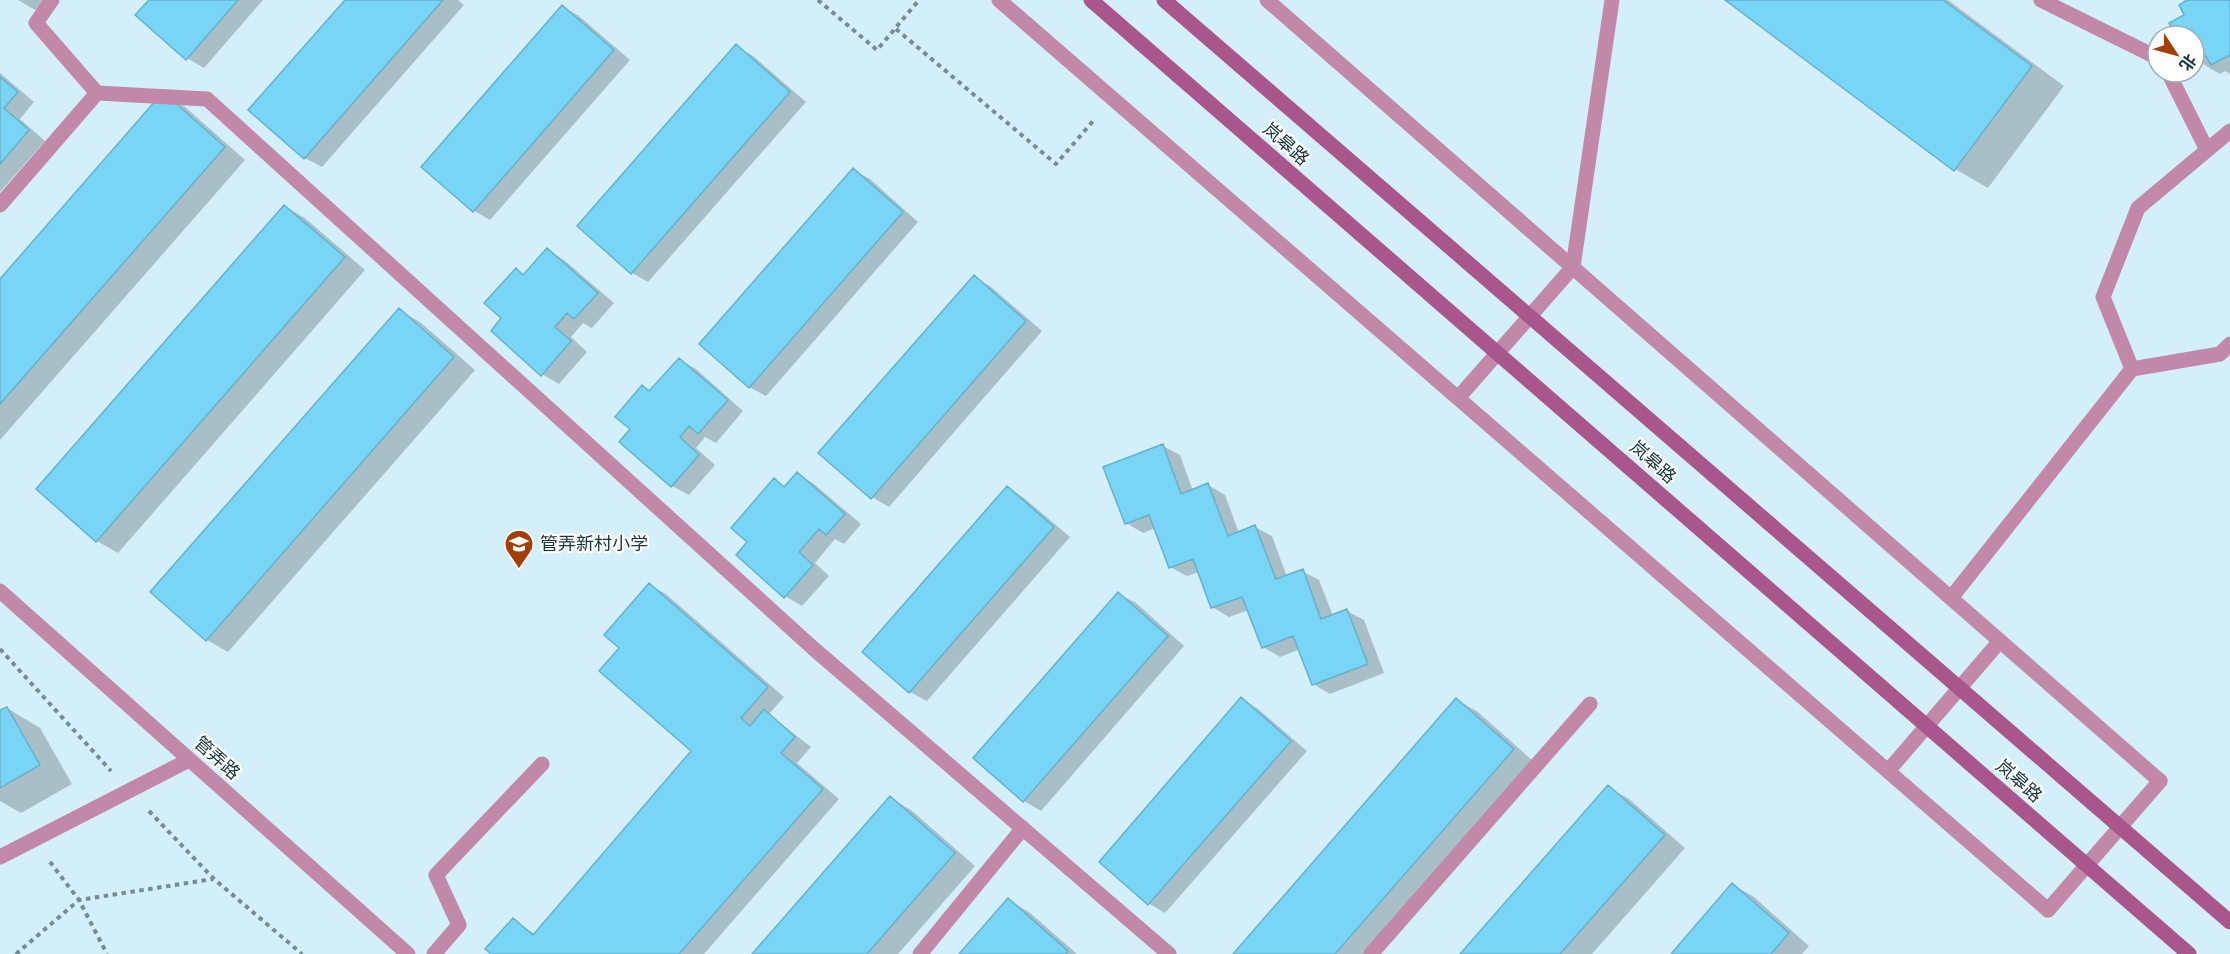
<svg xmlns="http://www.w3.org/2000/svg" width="2230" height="954" viewBox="0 0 2230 954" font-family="'Open Sans','Noto Sans SC',sans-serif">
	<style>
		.shadow { fill: #0003 }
		.building { fill: #78d5f5; stroke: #65b1cb; stroke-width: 1.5 }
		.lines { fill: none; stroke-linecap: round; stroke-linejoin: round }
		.path { stroke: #708e99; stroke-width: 4; stroke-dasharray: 4.5 4.5; stroke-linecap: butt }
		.lane { stroke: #c188aa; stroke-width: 15 }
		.street { stroke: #c188aa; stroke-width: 15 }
		.secondary { stroke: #a8568b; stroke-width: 15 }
		.labels { text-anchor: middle; stroke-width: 4.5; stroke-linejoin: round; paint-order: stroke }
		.street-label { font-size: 18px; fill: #153540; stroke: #fff }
		.poi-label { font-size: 18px; fill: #153540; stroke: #fff; text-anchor: start }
	</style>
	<rect width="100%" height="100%" fill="#d3effa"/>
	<!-- shadow -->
	<path class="shadow" d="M18 0H45L37 11Z
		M151 0H263L204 68 187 58Z
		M347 0H458L464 5 322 167 305 158Z
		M1727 0H1948L2064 86 1988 188 1955 169Z
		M2190 0H2230V74L2225 71 2220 74 2194 59V36H2177Z
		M563 7 579 16 630 60 490 220 473 210Z
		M736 46 753 56 806 102 648 282 632 273Z
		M0 73 34 102 20 119 45 141 0 192Z
		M163 94 184 106 245 160 0 440V281Z
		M853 170 870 179 918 222 766 396 749 387Z
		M285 206 306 219 365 270 118 553 97 541 38 489Z
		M547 250 564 260 614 303 592 328 583 323 571 337 587 352 559 384 542 374 503 318 516 270 525 275Z
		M974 277 991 287 1042 331 889 507 872 497Z
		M399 310 420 322 475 370 228 652 207 640 153 592Z
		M680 360 696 369 743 411 716 443 705 437 696 448 715 465 689 495 672 486 632 429 651 392Z
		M1163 446 1180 455 1193 491 1208 485 1225 495 1239 533 1255 527 1272 536 1287 577 1302 571 1319 580 1333 616 1347 611 1364 620 1384 673 1330 694 1313 684 1300 649 1280 657 1263 647 1249 610 1229 617 1212 607 1199 572 1187 576 1170 567 1155 528 1143 533 1126 523Z
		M798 474 814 484 861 524 844 544 835 539 815 563 829 576 802 606 785 596 749 542 775 480 786 487Z
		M1008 488 1024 498 1070 537 927 701 910 692Z
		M649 585 666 594 784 697 769 714 811 747 797 763 839 799 704 954H493L513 920 535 934 693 751 621 648Z
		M1119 594 1136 603 1184 646 1041 811 1024 801 975 758Z
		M1242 699 1258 709 1307 751 1165 913 1148 903Z
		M1457 700 1478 712 1534 762 1366 954H1235Z
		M7 708 40 728 72 784 21 813 0 801V712Z
		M1608 787 1629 799 1685 848 1592 954H1462Z
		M890 798 911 810 975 866 898 954H754Z
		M1733 885 1754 897 1809 946 1802 954H1673Z
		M1008 900 1029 912 1077 954H961Z"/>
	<!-- building -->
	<path class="building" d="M149 0H238L186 60 135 15Z
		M345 0H443L304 159 248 110Z
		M1725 0H1943L2032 66 1954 171Z
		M2187 0H2230V55L2211 65 2201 48 2194 52V36H2176L2169 23 2184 15 2179 5Z
		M562 5 614 50 473 212 421 167Z
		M736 44 790 92 631 274 577 226Z
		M0 77 18 92 4 108 29 130 0 164Z
		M163 92 225 147 0 404V279Z
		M853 168 903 212 749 388 699 344Z
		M284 205 345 257 96 542 36 489Z
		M547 248 598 293 574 319 567 313 555 327 571 341 541 376 491 331 501 318 484 303 516 268 523 275Z
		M974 275 1026 321 871 499 818 453Z
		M399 308 454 357 206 641 150 592Z
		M679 358 728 400 698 434 689 426 680 437 699 455 671 487 619 442 630 429 615 417 642 385 649 391Z
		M1163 444 1181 494 1208 483 1228 536 1255 525 1276 579 1303 569 1321 619 1347 609 1368 664 1312 685 1293 636 1262 648 1242 597 1211 608 1193 559 1169 568 1149 515 1125 524 1103 467Z
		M797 472 845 514 826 535 819 529 799 552 813 565 784 598 736 555 747 542 731 528 774 478 784 487Z
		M1007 486 1054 527 909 693 862 652Z
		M649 583 768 687 741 718 750 726 764 709 795 737 781 753 823 789 679 954H491L485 949 513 918 533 935 691 751 599 671 619 648 604 635Z
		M1118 592 1168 636 1023 802 973 758Z
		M1241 697 1291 741 1148 905 1099 862Z
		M1456 698 1514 749 1335 954H1233Z
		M7 707 40 765 0 788V710Z
		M1608 785 1665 835 1560 954H1460Z
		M890 796 955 853 867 954H752Z
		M1732 883 1789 933 1771 954H1671Z
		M1008 898 1068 951 1066 954H959Z"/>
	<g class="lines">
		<!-- path -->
		<path class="path" d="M818 0 877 50 919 0
			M896 29 1056 164 1094 120
			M0 649 111 771
			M149 811 214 879 302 954
			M50 862 79 900 107 954
			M16 954 79 900 213 879"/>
		<!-- lane -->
		<path class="lane" d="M2041 0 2158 58
			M2168 72 2207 150
			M97 93 207 99 814 649 1169 954
			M0 205 97 93 36 23 52 0
			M2132 369 2220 354 2230 344
			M1951 598 2132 369 2103 297 2138 208 2230 131
			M0 857 189 760
			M2048 910 2160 781
			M434 954 459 925 436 875 542 764
			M920 954 1023 828
			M1371 954 1590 704"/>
		<!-- street -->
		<path class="street" d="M999 0 2048 910
			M1267 0 2160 781
			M1458 398 1573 267 1612 0
			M0 591 408 954
			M1888 771 2000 641"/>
		<!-- secondary -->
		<path class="secondary" d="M1091 0 2189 954
			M1164 0 2230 922"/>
	</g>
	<!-- icons -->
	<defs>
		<g id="school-pin" transform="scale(1.5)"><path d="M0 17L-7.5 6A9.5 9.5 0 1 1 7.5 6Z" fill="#a23e08" stroke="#fff"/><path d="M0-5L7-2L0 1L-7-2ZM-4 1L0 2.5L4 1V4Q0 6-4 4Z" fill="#fff"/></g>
	</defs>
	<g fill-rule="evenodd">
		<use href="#school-pin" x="519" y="544"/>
	</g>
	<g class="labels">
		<!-- street labels -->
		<g class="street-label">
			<text transform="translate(1286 144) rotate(41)" y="6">岚皋路</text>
			<text transform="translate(1653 462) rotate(41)" y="6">岚皋路</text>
			<text transform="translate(217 758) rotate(42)" y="6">管弄路</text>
			<text transform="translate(2019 781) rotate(41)" y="6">岚皋路</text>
		</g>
		<!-- poi labels -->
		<g class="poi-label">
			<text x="540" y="550">管弄新村小学</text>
		</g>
	</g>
	<!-- north arrow -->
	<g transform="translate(2176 54) rotate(126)"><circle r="28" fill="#ffffff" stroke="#a1aeb3" stroke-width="1.5"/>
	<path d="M0-4.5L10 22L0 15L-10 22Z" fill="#a23e08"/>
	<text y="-9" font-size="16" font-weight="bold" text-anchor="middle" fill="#153540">北</text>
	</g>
</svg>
